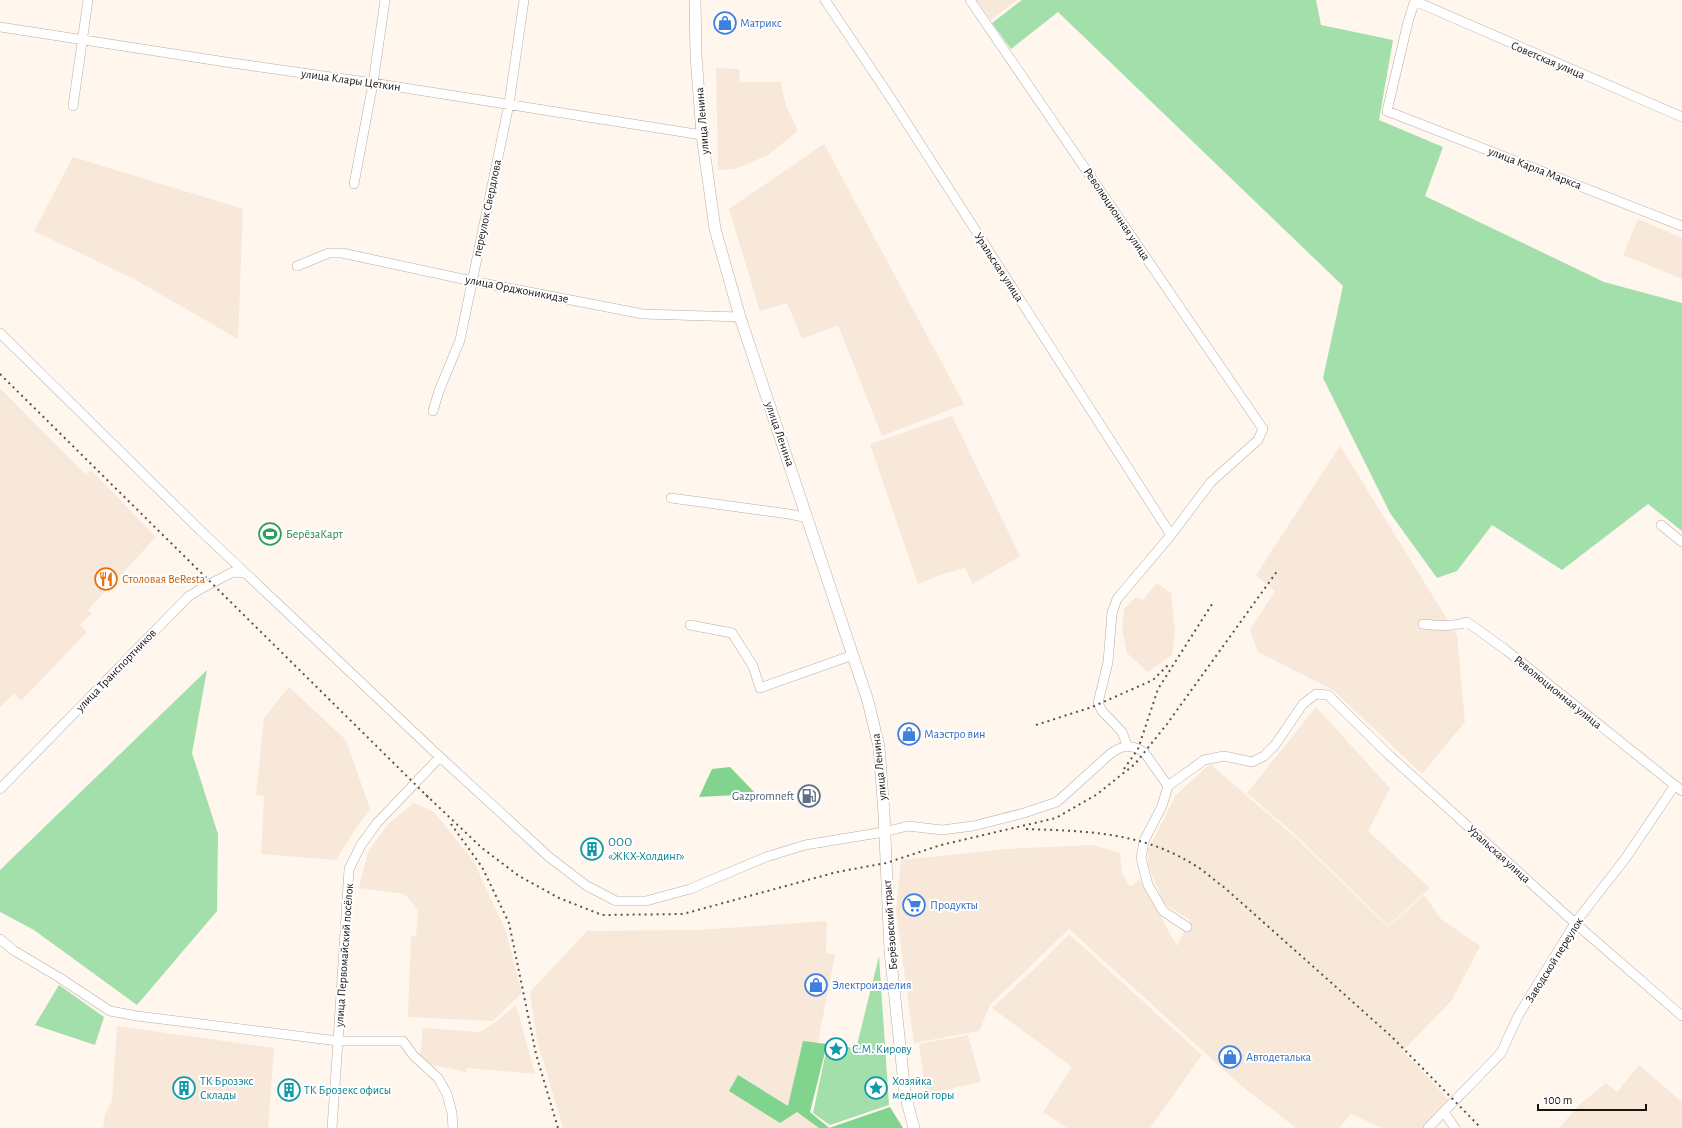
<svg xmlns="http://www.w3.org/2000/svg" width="1682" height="1128" viewBox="0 0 1682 1128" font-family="'Alegreya Sans',sans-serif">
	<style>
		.built { fill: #f7e8da }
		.green { fill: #a3dfab }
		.forest { fill: #80d48e }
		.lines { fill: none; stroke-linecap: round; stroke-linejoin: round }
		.minor-casing { stroke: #b7aea6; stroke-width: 10 }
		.major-casing { stroke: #b7aea6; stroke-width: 12 }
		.minor { stroke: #fff; stroke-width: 9 }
		.major { stroke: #fff; stroke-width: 11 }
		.rail { stroke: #58534f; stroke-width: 2; stroke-dasharray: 2 4; stroke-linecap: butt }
		.labels { text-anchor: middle; stroke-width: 4; stroke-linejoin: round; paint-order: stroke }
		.shop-label { font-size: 12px; fill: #366cbe; stroke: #fff; text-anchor: start }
		.street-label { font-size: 12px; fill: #181412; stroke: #fff }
		.leisure-label { font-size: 12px; fill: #27864d; stroke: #fff; text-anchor: start }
		.food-label { font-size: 12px; fill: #c56008; stroke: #fff; text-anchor: start }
		.service-label { font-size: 12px; fill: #4e5e75; stroke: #fff; text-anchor: end }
		.culture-label { font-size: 12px; fill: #0d838f; stroke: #fff; text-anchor: start }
	</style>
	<rect width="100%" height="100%" fill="#fff6ed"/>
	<!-- built -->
	<path class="built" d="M976 0H1017L991 20Z
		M716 68 739 69 740 82H781L786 106 798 131 768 155 735 169 718 170Z
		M824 144 964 404 882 436 838 325 802 339 787 303 760 311 729 209Z
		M73 157 243 209 238 339 134 279 34 231Z
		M1638 219 1682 238V279L1623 255Z
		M0 388 85 474 91 470 156 537 88 610 92 613 80 625 87 632 21 701 14 694 0 707Z
		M952 416 1020 556 973 584 965 568 946 573 918 584 870 444Z
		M1340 446 1457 635 1465 722 1422 774 1333 690 1258 652 1250 630 1275 591 1256 575Z
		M1157 583 1171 593 1175 632 1172 655 1148 672 1127 653 1122 629 1124 609 1136 597 1143 600Z
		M289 687 346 740 370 809 358 825 336 860 261 854 264 796 256 795 264 718Z
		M1316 707 1390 788 1368 831 1430 888 1388 926 1299 838 1247 793Z
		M1210 764 1296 838 1388 927 1424 895 1441 919 1480 946 1452 1000 1403 1051 1450 1101 1425 1128H1382L1351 1114 1339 1128H1296L1238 1083 1069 929 990 1005 979 1031 914 1043 896 911 901 860 1007 849 1092 845 1120 853 1122 873 1130 887 1140 879 1177 946 1190 920 1164 904 1148 865V850L1176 795Z
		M414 803 434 812 473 860 505 929 522 993 493 1021 408 1017 411 936H416L418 911 405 894 359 888 368 852 388 824Z
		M827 921 826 953 835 954 805 1110 831 1128H563L537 1040 530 992 587 931 699 930Z
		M1069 934 1202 1055 1150 1128H1067L1043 1112 1072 1067 992 1008 1046 958Z
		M516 1005 535 1074 467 1068 466 1072 425 1063 420 1056 423 1028 480 1032 498 1020Z
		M117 1026 274 1048 268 1128H103L105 1114 112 1101Z
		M968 1035 981 1082 926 1094 919 1044Z
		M1639 1065 1682 1102V1128H1559L1579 1105 1606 1083 1617 1092Z"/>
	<!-- green -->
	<path class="green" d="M1022 0H1316L1321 25 1393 40 1379 120 1443 147 1425 196 1604 282 1682 303V531L1648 504 1562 570 1492 525 1457 571 1437 578 1390 513 1323 378 1343 286 1058 12 1011 49 992 23Z
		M207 670 192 753 218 834 217 911 137 1005 34 930 0 912V870Z
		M879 956 889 1105 830 1125 813 1113 828 1042 856 1049Z
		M59 985 104 1017 95 1045 35 1025Z"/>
	<!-- forest -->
	<path class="forest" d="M730 767 756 794 699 797 712 769Z
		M803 1041 827 1044 810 1112 829 1128 890 1107 903 1128H819L797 1112 780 1123 729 1091 738 1075 788 1106Z"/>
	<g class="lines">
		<!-- minor casing -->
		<g class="minor-casing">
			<path id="minor" d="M825 0 890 97 1171 535
				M970 0 1263 429 1258 440 1211 482 1171 535 1117 599 1112 613 1108 662 1098 703 1102 711 1122 732 1127 745
				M1415 0 1408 22 1387 111 1682 226
				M1415 1 1682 117
				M0 27 232 63 373 83 702 135
				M73 106 88 0
				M354 184 373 83 385 0
				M297 266 329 253H342L472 281 643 314 740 317
				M0 333 201 531 440 757 549 857 587 886 616 901H646L690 889 766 857 805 845 884 832 908 826 942 830 973 826 1024 813 1057 802 1110 754C1122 745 1131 744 1144 752L1168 786
				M433 411 439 391 460 340 509 104 524 0
				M671 498 789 514 808 518
				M1661 525 1682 542
				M1423 624C1438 626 1453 627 1467 622L1506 650 1682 791
				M690 625 732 633 753 666 760 688 853 655
				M440 757 377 823 361 845 349 869 338 1041H403L413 1055 438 1078 447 1094 452 1113 453 1128
				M0 789 189 596 204 587 233 572 245 573
				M1187 927 1163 911 1148 885 1141 858 1144 841 1162 806 1168 786 1204 760 1224 756 1252 762 1264 756 1275 745 1303 704 1316 694 1328 695 1390 756 1575 923 1682 1016
				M0 939 13 950 60 978 110 1011 137 1016 338 1041 332 1128
				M1444 1112 1455 1128
				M1428 1128 1501 1053 1518 1016 1575 923 1625 859 1675 785"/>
		</g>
		<!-- major casing -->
		<g class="major-casing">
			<path id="major" d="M695 0 696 56 702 135 715 229 740 317 868 701 879 747 884 814 890 951 905 1094 914 1128"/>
		</g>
		<!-- minor -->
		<use href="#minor" class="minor"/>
		<!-- major -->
		<use href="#major" class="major"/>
		<!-- rail -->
		<path class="rail" d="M0 374 429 798
			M1036 725 1092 707 1153 680 1169 664
			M1124 769 1138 749 1158 689 1214 601
			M426 795 482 848 519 876 559 898 602 915 683 914 837 872 886 863 941 845 1056 818 1096 795 1135 764 1167 724 1278 570
			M451 824 482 867 509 923 536 1054 558 1128
			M1026 829C1086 831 1143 832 1196 866 1206 872 1215 881 1225 888L1391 1036 1481 1128"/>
	</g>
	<!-- icons -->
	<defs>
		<g id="shop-ring" transform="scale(1.15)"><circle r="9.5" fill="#fff" stroke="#3f7fe0" stroke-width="1.5"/><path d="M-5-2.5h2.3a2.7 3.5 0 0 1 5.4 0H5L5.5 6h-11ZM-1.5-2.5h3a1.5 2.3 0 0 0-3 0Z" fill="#3f7fe0"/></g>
		<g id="stadium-ring" transform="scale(1.15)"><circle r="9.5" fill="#fff" stroke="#2e9e5b" stroke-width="1.5"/><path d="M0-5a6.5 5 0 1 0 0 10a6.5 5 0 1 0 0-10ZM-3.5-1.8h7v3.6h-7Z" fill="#2e9e5b"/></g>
		<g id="restaurant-ring" transform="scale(1.15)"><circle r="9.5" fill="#fff" stroke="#e8710a" stroke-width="1.5"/><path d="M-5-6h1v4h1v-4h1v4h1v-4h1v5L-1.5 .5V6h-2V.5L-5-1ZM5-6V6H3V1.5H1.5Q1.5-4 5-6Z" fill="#e8710a"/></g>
		<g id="fuel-ring" transform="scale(1.15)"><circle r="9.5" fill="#fff" stroke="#5c6f8a" stroke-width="1.5"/><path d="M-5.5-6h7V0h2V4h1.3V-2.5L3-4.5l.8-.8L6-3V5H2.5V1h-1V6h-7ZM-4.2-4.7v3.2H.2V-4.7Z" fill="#5c6f8a"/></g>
		<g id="building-ring" transform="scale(1.15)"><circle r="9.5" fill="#fff" stroke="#0f9aa8" stroke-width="1.5"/><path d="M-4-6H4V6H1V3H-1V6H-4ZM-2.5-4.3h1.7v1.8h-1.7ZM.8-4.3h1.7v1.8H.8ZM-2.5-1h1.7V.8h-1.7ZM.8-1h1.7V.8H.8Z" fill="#0f9aa8"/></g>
		<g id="supermarket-ring" transform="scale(1.15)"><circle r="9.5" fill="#fff" stroke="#3f7fe0" stroke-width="1.5"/><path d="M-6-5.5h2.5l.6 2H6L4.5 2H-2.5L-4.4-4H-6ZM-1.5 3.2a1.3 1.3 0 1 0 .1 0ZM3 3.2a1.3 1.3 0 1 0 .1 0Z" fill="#3f7fe0"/></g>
		<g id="sight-ring" transform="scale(1.15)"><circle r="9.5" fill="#fff" stroke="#0f9aa8" stroke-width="1.5"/><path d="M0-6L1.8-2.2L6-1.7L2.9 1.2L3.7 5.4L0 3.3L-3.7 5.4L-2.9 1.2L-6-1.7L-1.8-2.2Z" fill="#0f9aa8"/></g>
	</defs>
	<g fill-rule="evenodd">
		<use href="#shop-ring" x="725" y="23"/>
		<use href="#stadium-ring" x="270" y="534"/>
		<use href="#restaurant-ring" x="106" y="579"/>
		<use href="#shop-ring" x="909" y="734"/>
		<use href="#fuel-ring" x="809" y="796"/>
		<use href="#building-ring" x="592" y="849"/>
		<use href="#supermarket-ring" x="914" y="905"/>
		<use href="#shop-ring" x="816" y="985"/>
		<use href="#sight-ring" x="836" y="1049"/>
		<use href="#shop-ring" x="1230" y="1057"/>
		<use href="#building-ring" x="184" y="1088"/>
		<use href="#sight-ring" x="876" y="1088"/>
		<use href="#building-ring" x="289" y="1090"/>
	</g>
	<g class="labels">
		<!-- shop labels -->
		<g class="shop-label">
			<text x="740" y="27">Матрикс</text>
			<text x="924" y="738">Маэстро вин</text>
			<text x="930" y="909">Продукты</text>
			<text x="832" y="989">Электроизделия</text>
			<text x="1246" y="1061">Автодеталька</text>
		</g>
		<!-- street labels -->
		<g class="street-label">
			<text transform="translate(1548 60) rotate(23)" y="4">Советская улица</text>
			<text transform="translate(351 80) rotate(8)" y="4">улица Клары Цеткин</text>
			<text transform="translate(702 121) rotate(-95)" y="4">улица Ленина</text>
			<text transform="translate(1535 168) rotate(21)" y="4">улица Карла Маркса</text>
			<text transform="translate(487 208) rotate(-78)" y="4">переулок Свердлова</text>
			<text transform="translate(1117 214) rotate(56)" y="4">Революционная улица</text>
			<text transform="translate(999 267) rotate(57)" y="4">Уральская улица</text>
			<text transform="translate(517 289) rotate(11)" y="4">улица Орджоникидзе</text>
			<text transform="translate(780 434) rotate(71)" y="4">улица Ленина</text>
			<text transform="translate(116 670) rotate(-46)" y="4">улица Транспортников</text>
			<text transform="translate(1558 692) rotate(39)" y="4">Революционная улица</text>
			<text transform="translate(879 767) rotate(-96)" y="4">улица Ленина</text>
			<text transform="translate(1499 854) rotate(42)" y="4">Уральская улица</text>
			<text transform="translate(890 925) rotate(-94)" y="4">Берёзовский тракт</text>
			<text transform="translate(344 955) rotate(-86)" y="4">улица Первомайский посёлок</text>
			<text transform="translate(1554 960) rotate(-58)" y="4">Заводской переулок</text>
		</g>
		<!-- leisure labels -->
		<g class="leisure-label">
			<text x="286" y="538">БерёзаКарт</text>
		</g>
		<!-- food labels -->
		<g class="food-label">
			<text x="122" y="583">Столовая BeResta</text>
		</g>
		<!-- service labels -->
		<g class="service-label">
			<text x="794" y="800">Gazpromneft</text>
		</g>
		<!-- culture labels -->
		<g class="culture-label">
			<text x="608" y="846">ООО<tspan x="608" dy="14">«ЖКХ-Холдинг»</tspan></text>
			<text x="852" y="1053">С.М. Кирову</text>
			<text x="200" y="1085">ТК Брозэкс<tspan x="200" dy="14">Склады</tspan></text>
			<text x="892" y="1085">Хозяйка<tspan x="892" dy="14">медной горы</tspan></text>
			<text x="304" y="1094">ТК Брозекс офисы</text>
		</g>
	</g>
	<!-- scale -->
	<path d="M1538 1104v6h108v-6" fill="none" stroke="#181412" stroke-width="2"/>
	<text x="1544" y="1104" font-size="12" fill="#181412" stroke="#ffffff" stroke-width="3" paint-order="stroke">100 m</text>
</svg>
